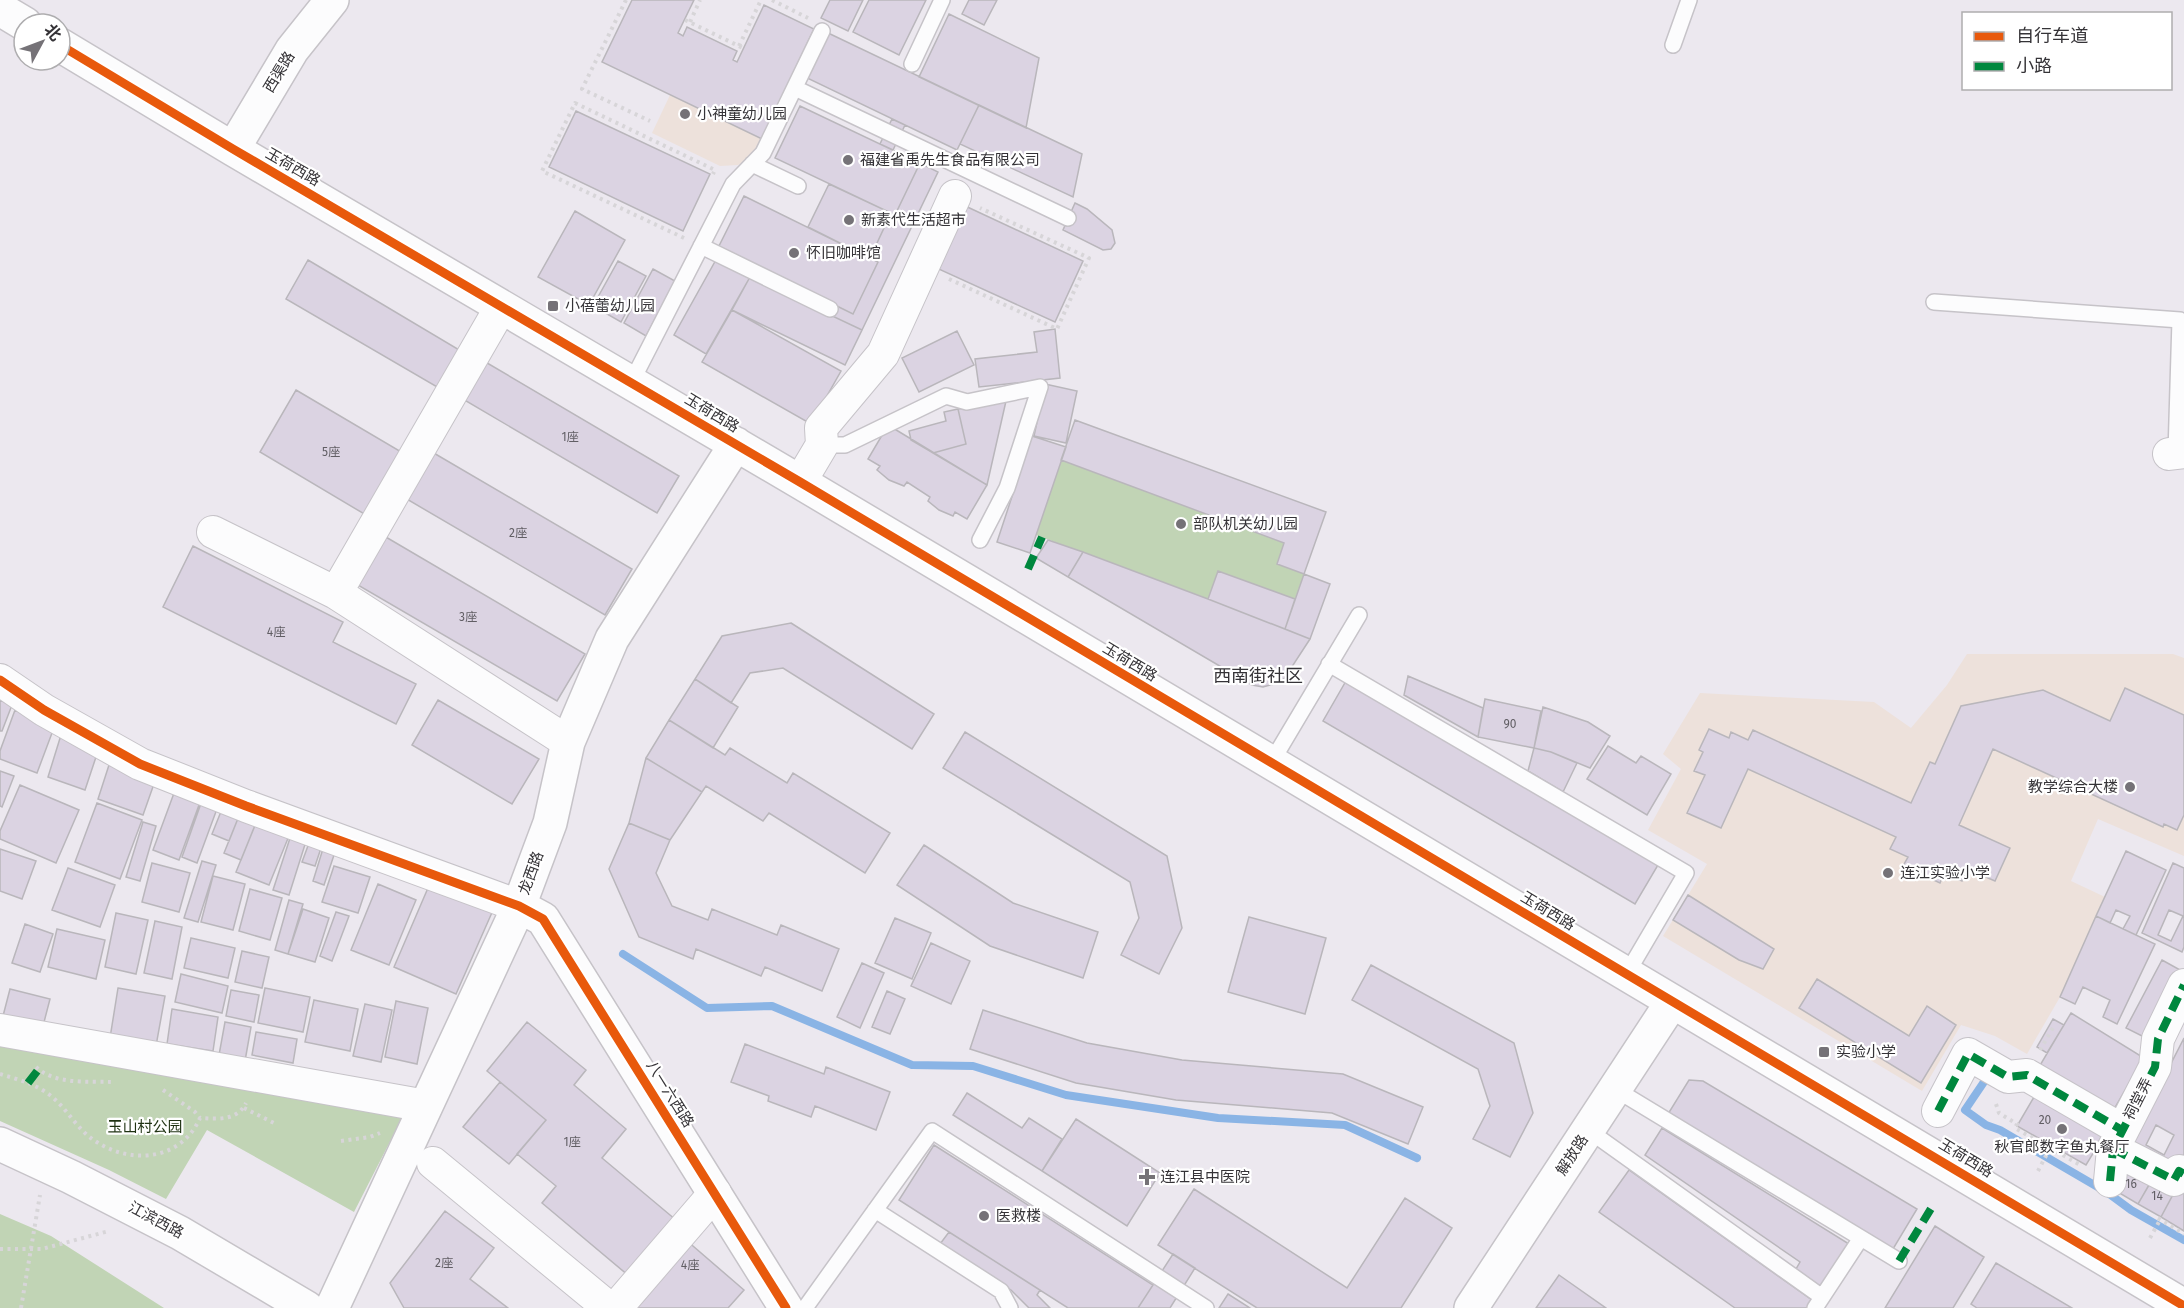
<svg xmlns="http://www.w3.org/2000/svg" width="2184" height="1308" viewBox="0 0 2184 1308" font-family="'Fira Sans','Noto Sans SC',sans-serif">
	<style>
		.education { fill: #ede1db }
		.green { fill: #c1d4b5 }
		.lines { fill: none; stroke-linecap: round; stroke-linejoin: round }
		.stream { stroke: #8ab4e5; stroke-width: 8 }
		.building { fill: #dbd3e2; stroke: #b9b6bb; stroke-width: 1.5; fill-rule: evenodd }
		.lane-casing { stroke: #c6c3c8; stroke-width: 18 }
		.street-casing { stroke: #c6c3c8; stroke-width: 34 }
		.secondary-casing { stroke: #c6c3c8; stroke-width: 36 }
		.path { stroke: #d7d5d8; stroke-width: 4; stroke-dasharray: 3 4.5; stroke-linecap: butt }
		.lane { stroke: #fcfcfd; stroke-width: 15 }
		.street { stroke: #fcfcfd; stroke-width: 32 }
		.secondary { stroke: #fcfcfd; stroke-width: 33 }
		.quiet { stroke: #00873e; stroke-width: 8; stroke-dasharray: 15 8; stroke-linecap: butt }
		.cycleway-casing { stroke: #fff; stroke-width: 13 }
		.cycleway { stroke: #e8590c; stroke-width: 9 }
		.poi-dot { fill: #757277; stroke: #fff; stroke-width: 2 }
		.labels { text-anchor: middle; stroke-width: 4.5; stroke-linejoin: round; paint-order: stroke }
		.number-label { font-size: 12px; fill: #615e64 }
		.street-label { font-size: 15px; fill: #353337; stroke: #fff }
		.poi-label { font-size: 15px; fill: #353337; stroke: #fff; text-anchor: start }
		.park-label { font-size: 15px; fill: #1f3212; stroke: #fff }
		.quarter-label { font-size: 18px; fill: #353337; stroke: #fff }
	</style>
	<rect width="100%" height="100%" fill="#ece8ef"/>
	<!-- education -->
	<path class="education" d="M670 95 762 139 754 155 738 165 720 166 652 133Z
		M1967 654H2173L2184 658V856L2098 819 2071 881 2105 897 2060 997 2027 1054 1995 1036 1961 1025 1922 1091 1663 936 1707 864 1648 830 1681 769 1663 754 1700 693 1874 702 1911 728 1947 685Z"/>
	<!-- green -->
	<path class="green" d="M1061 460 1284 543 1277 564 1304 574 1295 599 1218 571 1208 599 1036 535Z
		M0 1043 402 1118 354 1212 207 1130 166 1199 109 1170 0 1121Z
		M0 1214 51 1236 164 1308H0Z"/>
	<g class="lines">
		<!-- stream -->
		<path class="stream" d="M623 954 707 1008 772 1006 912 1065 973 1066 1066 1095 1218 1118 1345 1125 1417 1158
			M1990 1073 1965 1110 1986 1125 2000 1130 2108 1193 2131 1210 2184 1240"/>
	</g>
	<!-- building -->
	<path class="building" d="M632 0H694L678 33 683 36 687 27 737 51 733 60 737 62 764 5 814 29 762 139 602 62Z
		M830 0H863L848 31 821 18Z
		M869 0H926L899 55 853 32Z
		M969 0H997L984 25 962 14Z
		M949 14 1039 58 1026 128 919 77Z
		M826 32 979 105 957 150 805 77Z
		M979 105 1082 154 1073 197 960 144Z
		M800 106 920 163 895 215 775 158Z
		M576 111 710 174 683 231 549 167Z
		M892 119 905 125 893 150 880 144Z
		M920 163 938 172 862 330 828 314 833 304 853 314 878 262 870 258 891 213 895 215Z
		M829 184 891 213 870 258 808 227Z
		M744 196 878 262 853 314 718 248Z
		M1075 203 1087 209 1112 230 1115 243 1111 249 1103 250 1063 230Z
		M961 204 1083 261 1055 322 932 266Z
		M575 211 625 240 589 305 538 277Z
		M717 258 750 277 706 354 674 335Z
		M308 260 466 354 444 391 286 299Z
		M618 261 646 276 621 322 593 306Z
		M653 269 675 281 646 336 624 323Z
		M750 277 862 330 845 365 732 310Z
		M732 310 841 371 811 424 702 362Z
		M1055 329 1060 378 979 387 975 359 1037 352 1034 332Z
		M957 331 974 365 919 392 902 358Z
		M482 360 679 476 657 513 461 398Z
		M1045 384 1077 391 1066 443 1034 436Z
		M296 390 403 453 366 515 260 452Z
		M1006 401 987 485 933 453 966 444 958 409Z
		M958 409 966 444 933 453 911 440 909 431 946 421 944 412Z
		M1075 420 1326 512 1304 574 1277 564 1284 543 1061 460Z
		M888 425 987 485 967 519 955 512 953 516 939 510 928 501 930 497 907 482 904 486 889 480 877 470 880 466 868 459Z
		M1032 436 1066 447 1030 553 997 542Z
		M432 452 632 569 605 615 405 498Z
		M379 533 585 654 557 701 351 581Z
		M1048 540 1083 552 1068 577 1036 558Z
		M193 546 343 622 333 642 416 684 396 724 163 607Z
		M1083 552 1208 599 1310 639 1284 679 1274 684 1263 687 1252 685 1068 577Z
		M1218 571 1295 599 1285 629 1208 599Z
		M1304 574 1330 584 1310 639 1285 629Z
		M791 623 934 714 912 749 783 668 750 673 731 703 695 679 722 636Z
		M1408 676 1483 708 1478 737 1404 695Z
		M695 679 738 707 713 748 669 720Z
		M1346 681 1658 865 1635 904 1323 721Z
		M2125 688 2184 715V815L2177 830 2164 824 2163 827 1993 749 1959 825 2010 848 1995 881 1967 869 1962 881 1944 873 1940 883 1903 866 1908 857 1890 849 1896 837 1748 769 1721 828 1687 813 1705 775 1694 771 1703 752 1699 750 1709 729 1729 738 1731 732 1748 740 1753 730 1911 803 1930 762 1935 764 1961 706 2043 690 2110 721Z
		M1485 699 1541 711 1534 748 1478 737Z
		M0 700 12 705 2 731H0Z
		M438 700 539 759 512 804 412 745Z
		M1543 707 1588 722 1610 736 1590 768 1551 752 1534 748Z
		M15 710 55 725 37 773 0 759V751Z
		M669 720 725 755 730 748 787 783 793 773 890 833 865 873 769 813 763 821 706 786 702 792 646 758Z
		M965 732 1167 856 1182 928 1159 974 1121 955 1139 918 1130 882 943 768Z
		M61 735 99 748 85 790 48 777Z
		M1608 746 1636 763 1641 756 1671 774 1647 815 1587 779Z
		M1534 748 1551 752 1577 763 1563 792 1528 771Z
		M646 758 702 792 670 840 629 823Z
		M109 765 155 781 143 815 98 799Z
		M0 771 14 776 2 807 0 806Z
		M20 785 79 810 56 863 0 839V831Z
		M177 785 203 794 179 860 153 850Z
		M205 792 221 798 197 863 182 857Z
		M226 799 243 806 229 841 212 834Z
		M97 803 142 820 120 879 75 862Z
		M243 806 260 813 241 860 224 853Z
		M260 813 293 826 269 885 236 872Z
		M143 822 156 826 140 881 126 877Z
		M629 823 670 840 656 873 672 906 708 920 712 909 777 935 781 925 839 949 822 991 765 967 761 976 696 949 693 959 639 937 609 869Z
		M293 829 308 835 289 895 273 890Z
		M312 835 324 839 315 866 302 862Z
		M326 839 338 843 324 885 313 881Z
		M924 845 1013 903 1098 932 1083 978 990 946 897 885Z
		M0 849 36 861 22 899 0 891Z
		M2126 851 2166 870 2136 935 2123 929 2130 916 2116 910 2110 923 2096 916Z
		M202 861 216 865 198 922 184 918Z
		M152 863 190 873 179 912 142 902Z
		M2173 863 2184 868V947L2182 952 2142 933ZM2169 910 2183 916 2171 941 2158 935Z
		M334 866 370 877 358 913 322 902Z
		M68 868 115 885 100 927 52 910Z
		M213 876 245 884 233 930 201 922Z
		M431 881 494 908 456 994 394 967Z
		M378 884 416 900 389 965 351 950Z
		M250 889 282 898 270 940 239 931Z
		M1688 895 1774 949 1763 969 1739 960 1673 920Z
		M289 900 303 904 288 954 275 950Z
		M303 909 329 918 315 962 288 954Z
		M336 912 349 916 332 961 320 956Z
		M116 913 148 920 136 974 105 967Z
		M2096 916 2155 944 2117 1024 2103 1017 2110 1000 2083 987 2075 1004 2060 997Z
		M1249 917 1326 938 1305 1014 1228 992Z
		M895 918 931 933 912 979 875 963Z
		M155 921 182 927 172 979 144 973Z
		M25 924 53 934 40 972 12 963Z
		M57 929 105 940 96 979 48 967Z
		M191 938 235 948 228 978 184 968Z
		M931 943 970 961 951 1004 911 986Z
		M242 951 269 957 262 988 235 982Z
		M2162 960 2182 971 2146 1038 2126 1028Z
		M862 963 884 973 860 1028 837 1017Z
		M1371 965 1514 1043 1533 1113 1510 1157 1473 1139 1490 1106 1478 1069 1352 1000Z
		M181 974 228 986 222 1013 175 1002Z
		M1817 979 1909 1036 1927 1006 1956 1025 1921 1083 1799 1008Z
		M118 988 165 996 156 1046 110 1038Z
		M265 988 310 997 303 1032 258 1023Z
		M10 989 50 999 43 1026 3 1016Z
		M231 990 259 995 254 1022 226 1016Z
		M887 991 905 999 890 1034 872 1027Z
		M314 1000 358 1009 350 1051 305 1042Z
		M396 1001 428 1008 417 1064 385 1057Z
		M365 1004 392 1010 381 1062 353 1056Z
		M172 1009 218 1017 213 1051 167 1044Z
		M983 1010 1087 1043 1182 1060 1343 1074 1423 1107 1408 1144 1332 1113 1176 1100 1076 1083 970 1049Z
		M2071 1013 2144 1058 2113 1111 2039 1067Z
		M2053 1019 2064 1025 2047 1053 2037 1047Z
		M225 1022 251 1027 245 1061 219 1055Z
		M527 1022 586 1070 574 1085 626 1129 602 1158 676 1220 629 1276 542 1203 556 1186 517 1154 546 1120 487 1071Z
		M256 1032 297 1039 293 1063 252 1055Z
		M2184 1038V1154L2172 1177 2125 1153ZM2156 1125 2174 1135 2164 1155 2146 1145Z
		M745 1044 824 1074 826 1067 890 1092 876 1130 815 1106 811 1117 768 1101 769 1096 731 1082Z
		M1689 1080 1703 1081 1917 1209 1893 1249 1668 1114Z
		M500 1082 546 1120 509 1164 463 1127Z
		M2037 1092 2106 1132 2086 1165 2017 1126Z
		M967 1093 1022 1128 1029 1118 1062 1139 1042 1171 953 1115Z
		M1076 1119 1160 1173 1127 1226 1042 1171Z
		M1662 1128 1849 1244 1821 1287 1796 1269 1800 1262 1645 1155Z
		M934 1145 1153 1285 1138 1308H1068L899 1200Z
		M2125 1164 2152 1180 2138 1204 2111 1188Z
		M1629 1170 1812 1300 1807 1308H1735L1599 1212Z
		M2154 1176 2176 1189 2161 1217 2138 1204Z
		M1194 1189 1347 1288 1405 1198 1452 1228 1401 1308H1257L1158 1245Z
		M2176 1189 2184 1193V1231L2161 1217Z
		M445 1211 494 1248 470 1279 508 1308H404L390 1283Z
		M1935 1226 1984 1257 1953 1308H1885Z
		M949 1232 1040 1290 1037 1295 1050 1308H1029L1011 1290 940 1244Z
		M686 1240 744 1290 728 1308H636Z
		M1173 1254 1195 1268 1170 1308H1138Z
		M1996 1263 2072 1308H1977L1971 1304Z
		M1559 1275 1606 1308H1536Z
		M1228 1294 1250 1308H1219Z"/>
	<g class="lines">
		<!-- lane casing -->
		<g class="lane-casing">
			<path id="lane" d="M1673 45 1689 0
				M912 64 942 0
				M795 88 1068 218
				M752 164 798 186
				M701 246 830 309
				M1934 302 2180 320 2176 453
				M631 383 733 184 763 153 822 31
				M822 445H845L946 396 967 402 1040 387 1007 488 980 540
				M1329 664 1686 873 1626 975
				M1271 763 1359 615
				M1615 1089 1899 1261
				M1588 1130 1822 1297
				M875 1210 1001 1291 1010 1308
				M805 1308 932 1131 1206 1308
				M1815 1308 1861 1238"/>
		</g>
		<!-- street casing -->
		<g class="street-casing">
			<path id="street" d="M2169 454 2184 452
				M800 482 822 445 821 428 883 354 955 196
				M213 532 336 593 568 742
				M336 593 501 307
				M0 680 44 710 140 764 246 806 519 906
				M0 1030 426 1106
				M1938 1111 1968 1054 2008 1077 2027 1075 2122 1130
				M2113 1149 2174 1180 2179 1171 2184 1174
				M433 1163 609 1308
				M2110 1181 2113 1149 2155 1067 2158 1039 2184 985
				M616 1308 715 1193"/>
		</g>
		<!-- secondary casing -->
		<g class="secondary-casing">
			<path id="secondary" d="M0 9 25 24
				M60 45 233 149 800 482 2184 1306
				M233 149 292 50 332 0
				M519 906 543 919 786 1308
				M0 1144 71 1177 180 1233 307 1308
				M332 1308 519 906 550 823 568 742 612 639 736 444
				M1471 1308 1672 1002"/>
		</g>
		<!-- path -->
		<path class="path" d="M626 0 582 89 650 121
			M772 0 808 18
			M685 20 743 48
			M690 22 700 0
			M739 46 761 0
			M684 238 542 171 575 103 715 170 713 174
			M949 279 1057 329 1089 258 980 208
			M2040 1050 2054 1026
			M36 1067C55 1085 88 1081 112 1082
			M0 1074C16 1079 33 1083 47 1093 63 1104 72 1121 86 1134 121 1165 179 1165 200 1118 218 1119 237 1121 246 1103
			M163 1090 195 1112 200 1118
			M1996 1104 1999 1113 2017 1124 2015 1128 2082 1166
			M244 1108 274 1123
			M341 1141 370 1137 380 1133
			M2038 1171 2050 1148
			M2158 1218 2184 1234
			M2150 1238 2160 1220
			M0 1249H42L109 1231
			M21 1308 40 1195"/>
		<!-- lane -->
		<use href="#lane" class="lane"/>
		<!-- street -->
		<use href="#street" class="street"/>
		<!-- secondary -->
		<use href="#secondary" class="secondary"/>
		<!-- quiet -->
		<path class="quiet" d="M1028 569 1042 537
			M28 1083 38 1070
			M1938 1111 1968 1054 2008 1077 2027 1075 2122 1130
			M2113 1149 2174 1180 2179 1171 2184 1174
			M2110 1181 2113 1149 2155 1067 2158 1039 2184 985
			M1899 1261 1932 1207"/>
		<!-- cycleway casing -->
		<g class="cycleway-casing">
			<path id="cycleway" d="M60 45 233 149 800 482 2184 1306
				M0 680 44 710 140 764 246 806 519 906 543 919 786 1308"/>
		</g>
		<!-- cycleway -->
		<use href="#cycleway" class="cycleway"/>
	</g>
	<!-- markers -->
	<g class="poi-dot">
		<circle cx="685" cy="114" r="6"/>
		<circle cx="848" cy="160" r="6"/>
		<circle cx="849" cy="220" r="6"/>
		<circle cx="794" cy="253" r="6"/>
		<rect x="547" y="300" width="12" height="12" rx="3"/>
		<circle cx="1181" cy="524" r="6"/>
		<circle cx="2130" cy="787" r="6"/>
		<circle cx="1888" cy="873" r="6"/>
		<rect x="1818" y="1046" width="12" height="12" rx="3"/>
		<circle cx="2062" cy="1129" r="6"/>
		<path d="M1144 1168h6v6h6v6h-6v6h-6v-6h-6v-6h6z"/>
		<circle cx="984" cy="1216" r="6"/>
	</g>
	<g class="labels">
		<!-- number labels -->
		<g class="number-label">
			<text x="570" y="441">1座</text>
			<text x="331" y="456">5座</text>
			<text x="518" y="537">2座</text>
			<text x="468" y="621">3座</text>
			<text x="276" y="636">4座</text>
			<text x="1510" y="728">90</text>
			<text x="2045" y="1124">20</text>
			<text x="572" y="1146">1座</text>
			<text x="2131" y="1188">16</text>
			<text x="2157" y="1200">14</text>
			<text x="444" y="1267">2座</text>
			<text x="690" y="1269">4座</text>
		</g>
		<!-- street labels -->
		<g class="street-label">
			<text transform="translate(279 72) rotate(-59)" y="5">西渠路</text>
			<text transform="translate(293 167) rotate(30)" y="5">玉荷西路</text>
			<text transform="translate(712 413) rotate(31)" y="5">玉荷西路</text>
			<text transform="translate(1130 662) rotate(31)" y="5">玉荷西路</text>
			<text transform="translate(531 873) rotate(-70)" y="5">龙西路</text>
			<text transform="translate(1548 911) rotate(31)" y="5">玉荷西路</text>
			<text transform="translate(670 1094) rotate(58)" y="5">八一六西路</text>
			<text transform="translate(2138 1099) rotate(-63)" y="5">祠堂弄</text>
			<text transform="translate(1572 1155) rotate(-57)" y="5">解放路</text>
			<text transform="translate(1966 1158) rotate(31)" y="5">玉荷西路</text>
			<text transform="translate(156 1220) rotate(28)" y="5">江滨西路</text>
		</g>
		<!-- poi labels -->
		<g class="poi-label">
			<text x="697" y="119">小神童幼儿园</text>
			<text x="860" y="165">福建省禹先生食品有限公司</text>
			<text x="861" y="225">新素代生活超市</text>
			<text x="806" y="258">怀旧咖啡馆</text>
			<text x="565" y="311">小蓓蕾幼儿园</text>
			<text x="1193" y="529">部队机关幼儿园</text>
			<text x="2118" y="792" text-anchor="end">教学综合大楼</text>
			<text x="1900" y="878">连江实验小学</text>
			<text x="1836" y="1057">实验小学</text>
			<text x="2062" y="1152" text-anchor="middle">秋官郎数字鱼丸餐厅</text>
			<text x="1160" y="1182">连江县中医院</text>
			<text x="996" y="1221">医救楼</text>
		</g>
		<!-- park labels -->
		<g class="park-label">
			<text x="145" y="1132">玉山村公园</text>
		</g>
		<!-- quarter labels -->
		<g class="quarter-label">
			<text x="1258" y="682">西南街社区</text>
		</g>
	</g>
	<!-- legend -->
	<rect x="1962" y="12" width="210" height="78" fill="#ffffff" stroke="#aeadaf" stroke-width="1.5"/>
	<rect x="1974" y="32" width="30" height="9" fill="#e8590c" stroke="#aeadaf" stroke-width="1.5"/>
	<text x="2016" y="42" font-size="18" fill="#353337">自行车道</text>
	<rect x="1974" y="62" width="30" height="9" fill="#00873e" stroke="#aeadaf" stroke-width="1.5"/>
	<text x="2016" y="72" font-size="18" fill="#353337">小路</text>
	<!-- north arrow -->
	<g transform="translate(42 42) rotate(49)"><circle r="28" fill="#ffffff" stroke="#aeadaf" stroke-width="1.5"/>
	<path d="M0-4.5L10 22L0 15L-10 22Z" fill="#757277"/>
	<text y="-9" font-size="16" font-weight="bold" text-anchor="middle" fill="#353337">北</text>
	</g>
</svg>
